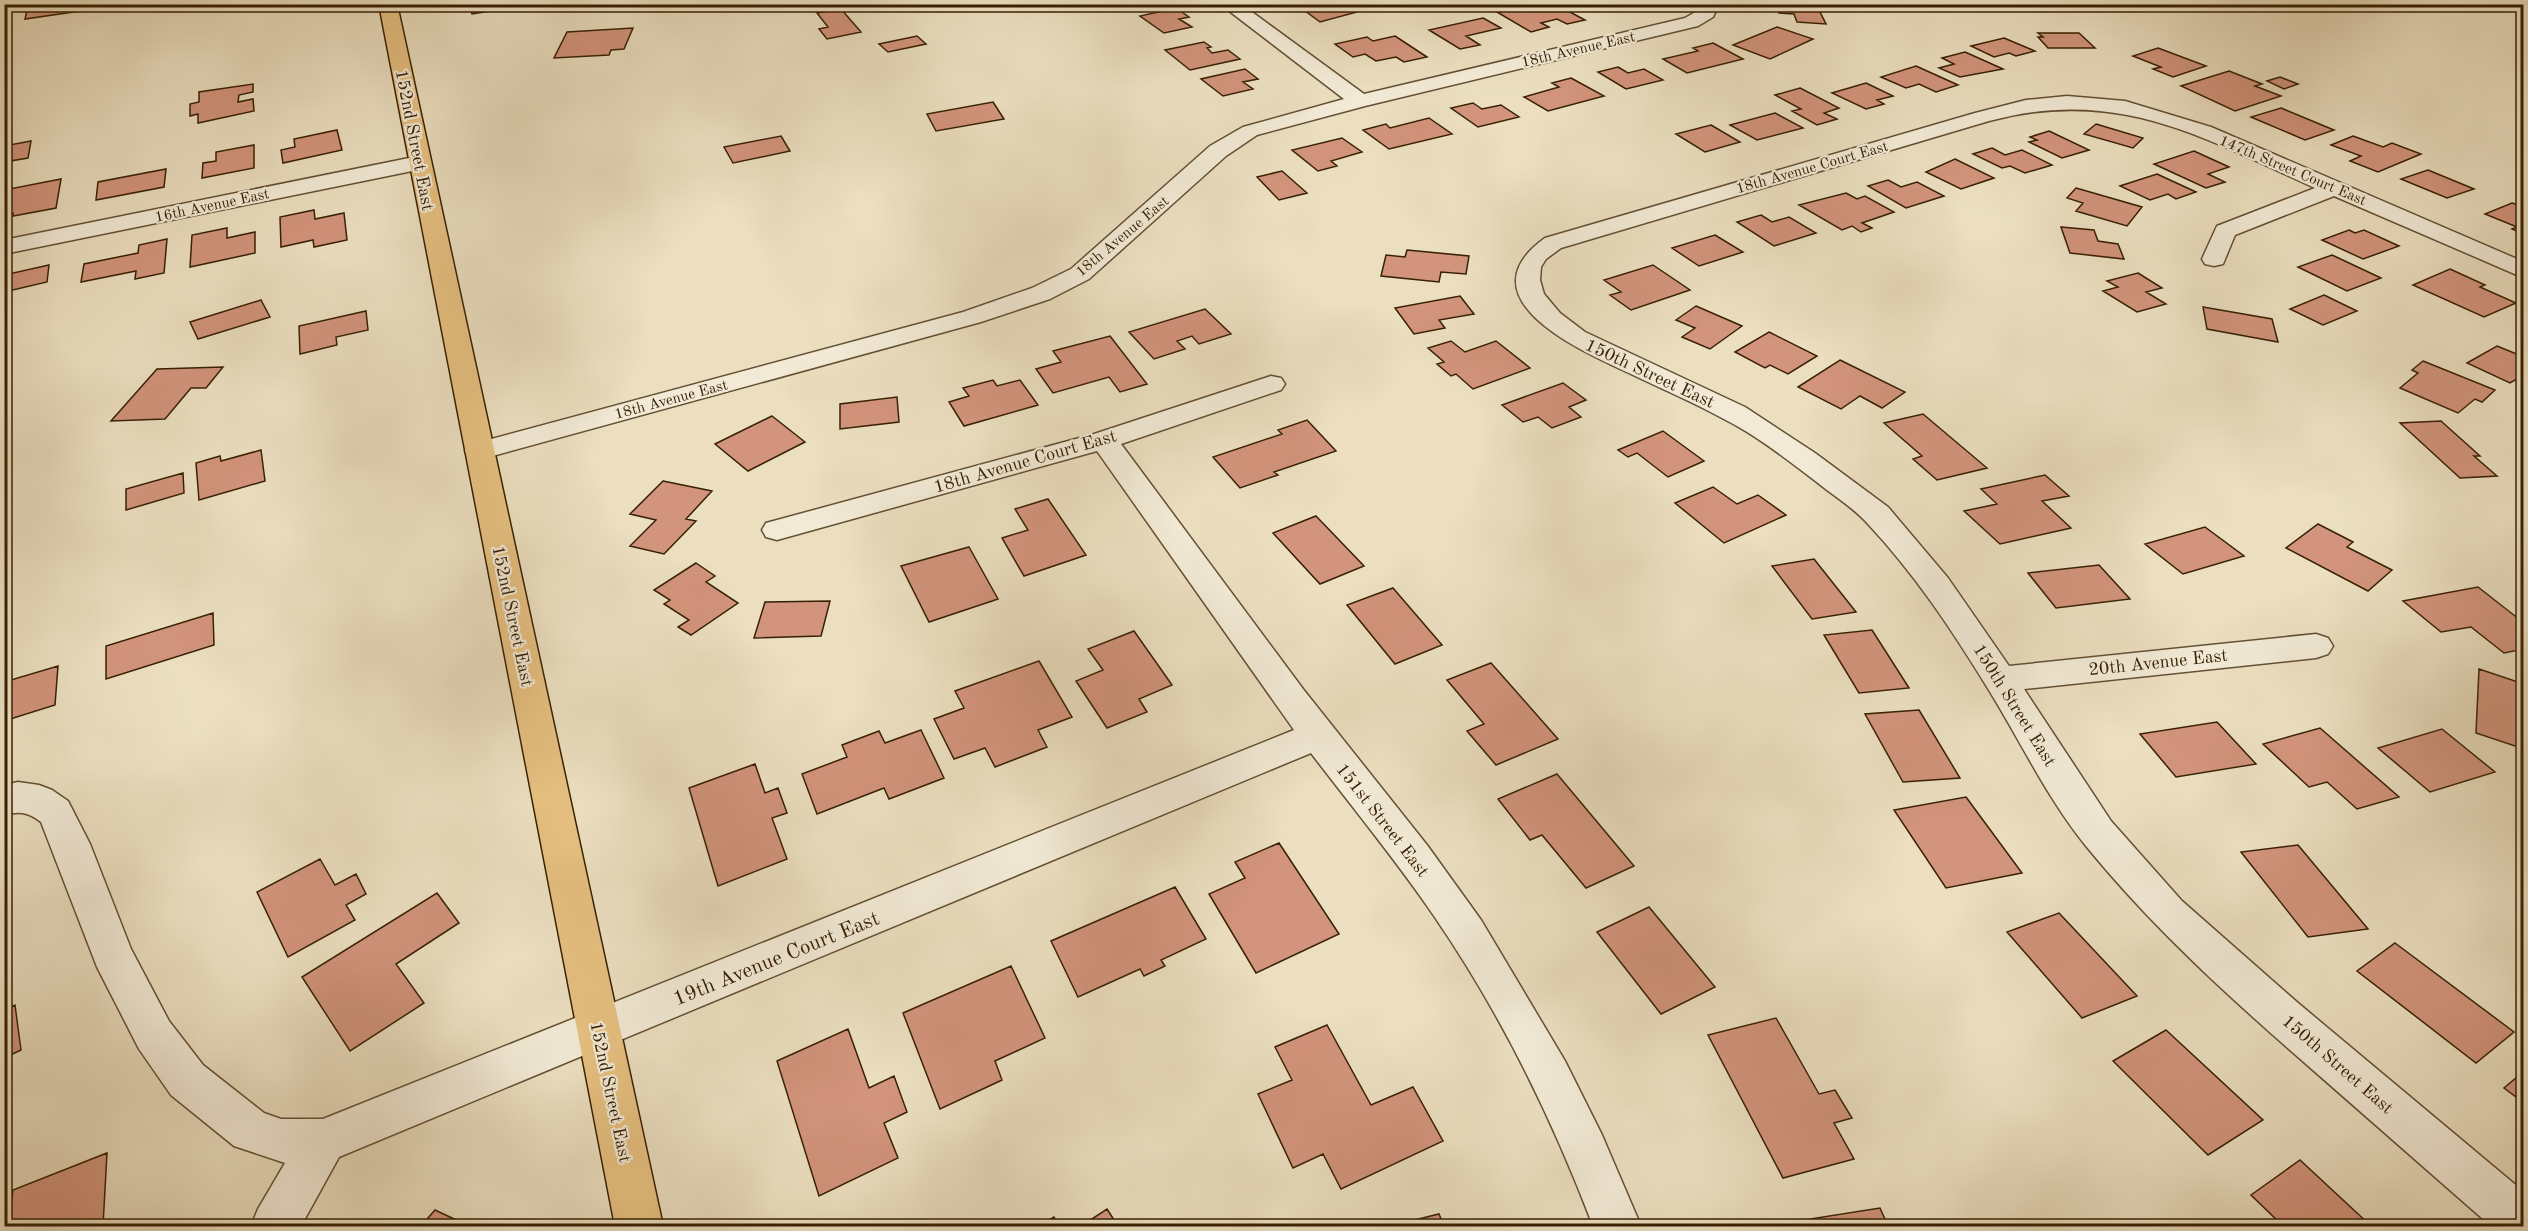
<svg xmlns="http://www.w3.org/2000/svg" width="2528" height="1231" viewBox="0 0 2528 1231" font-family="'Old Standard TT',serif">
	<style>
		.building { fill: #d2947c; stroke: #372003; stroke-width: 1.5 }
		.lines { fill: none; stroke-linecap: round; stroke-linejoin: round }
		.minor-casing { stroke: #645032; stroke-width: 3 }
		.major-casing { stroke: #372003; stroke-width: 3 }
		.minor { fill: #f2ead6; fill-rule: evenodd }
		.major { fill: #e6c080; fill-rule: evenodd }
		.labels { text-anchor: middle; stroke-width: 4.5; stroke-linejoin: round; paint-order: stroke }
		.far-street-label { font-size: 15px; fill: #372003; stroke: #f2ead6 }
		.street-label { font-size: 18px; fill: #372003; stroke: #f2ead6 }
		.near-street-label { font-size: 21px; fill: #372003; stroke: #f2ead6 }
	</style>
	<rect width="100%" height="100%" fill="#ebdfc0"/>
	<filter id="stains"><feTurbulence type="fractalNoise" baseFrequency=".00333" numOctaves="4"/><feColorMatrix values="0 0 0 0 .2 0 0 0 0 .09 0 0 0 0 .02 0 0 0 .5 -.17"/></filter>
	<radialGradient id="worn" r=".72"><stop offset=".6" stop-color="#630" stop-opacity="0"/><stop offset="1" stop-color="#630" stop-opacity=".3"/></radialGradient>
	<!-- building -->
	<path class="building" d="M50 4H81L80 11 25 19 27 10 49 7Z
		M469 4H502L504 9 472 14Z
		M1117 4H1149L1123 10Z
		M1310 4H1347L1357 12 1320 22 1300 7Z
		M1555 4 1585 20 1567 24 1557 19 1541 23 1549 27 1531 32 1497 12 1521 7 1527 11Z
		M1776 4 1817 6 1826 24 1797 22 1794 14 1779 13Z
		M1176 8 1189 17 1179 19 1192 27 1164 33 1140 16Z
		M841 9 861 32 827 39 819 29 828 27 817 13Z
		M1483 18 1501 28 1466 36 1480 45 1460 49 1429 30Z
		M1777 27 1813 39 1770 59 1733 45Z
		M633 28 624 49 611 50 609 55 554 58 567 32Z
		M2038 33H2079L2095 48H2048L2038 37H2043Z
		M917 36 926 44 888 52 879 44Z
		M1395 36 1427 57 1404 62 1396 57 1376 61 1365 54 1353 57 1335 44 1367 37 1373 41Z
		M2004 38 2035 51 2016 56 2009 53 1994 57 1971 46Z
		M1204 42 1211 47 1207 48 1212 53 1228 50 1240 59 1190 70 1165 50Z
		M1713 43 1743 59 1687 73 1663 59 1698 51 1693 48Z
		M2158 48 2206 66 2173 77 2153 69 2161 67 2133 56Z
		M1965 52 2003 69 1960 77 1939 68 1954 64 1942 58Z
		M1916 66 1958 85 1936 92 1919 84 1906 88 1881 77Z
		M1618 67 1628 73 1644 69 1663 80 1626 89 1598 72Z
		M1245 69 1258 79 1243 82 1253 89 1223 96 1201 79Z
		M2229 71 2262 84 2255 86 2281 96 2235 111 2181 86Z
		M2280 77 2298 84 2284 89 2267 81Z
		M1571 78 1604 96 1548 111 1524 97 1559 87 1552 83Z
		M1866 83 1893 96 1877 100 1884 104 1866 109 1832 93Z
		M253 84V92L239 95 238 102 253 99 254 111 198 123V114L190 116V104L199 102V92Z
		M1800 88 1839 108 1824 113 1837 119 1817 125 1792 111 1801 109 1775 95Z
		M993 102 1004 119 936 131 927 114Z
		M1473 103 1482 109 1501 105 1519 117 1478 127 1451 108Z
		M2281 108 2334 130 2305 140 2251 117Z
		M1775 113 1803 128 1757 140 1730 125Z
		M1429 118 1452 134 1389 149 1363 130 1386 124 1390 128Z
		M2096 124 2143 138 2133 148 2084 134Z
		M1711 125 1740 142 1705 152 1676 134Z
		M337 130 342 150 283 163 281 150 295 147 294 139Z
		M2049 131 2089 150 2062 158 2029 142 2037 140 2030 137Z
		M781 136 790 151 733 163 724 147Z
		M2353 136 2383 147 2392 143 2421 154 2378 172 2350 161 2361 156 2331 145Z
		M1342 138 1362 152 1331 161 1337 166 1318 171 1292 150Z
		M31 141 28 158 4 162V146Z
		M254 145V168L202 178 203 163 216 161V152Z
		M1992 148 2005 155 2022 150 2052 165 2025 173 2010 166 2002 168 1973 154Z
		M2194 151 2229 167 2208 174 2225 182 2206 188 2154 164Z
		M1955 159 1994 178 1961 189 1926 172Z
		M166 169 164 187 96 200 98 182Z
		M2428 170 2474 189 2447 198 2401 179Z
		M1282 171 1307 193 1279 200 1257 177Z
		M2157 174 2196 192 2176 199 2168 194 2150 200 2120 186Z
		M61 179 56 208 13 216V213L4 215V190Z
		M1888 180 1901 187 1917 182 1944 196 1906 208 1868 186Z
		M2076 188 2142 207 2127 226 2076 211 2083 203 2067 198Z
		M1846 193 1857 199 1865 196 1894 212 1862 223 1872 228 1861 232 1852 226 1842 230 1799 205Z
		M2512 203 2524 207V234L2512 229 2517 227 2485 214Z
		M314 210 315 219 344 213 347 240 314 247 313 240 281 247 280 217Z
		M1761 215 1772 222 1789 217 1816 233 1774 246 1737 222Z
		M2061 227 2094 230 2098 241 2118 244 2124 259 2070 253Z
		M227 228V238L255 232V253L190 267 192 235Z
		M2349 230 2355 233 2364 230 2399 246 2363 259 2322 240Z
		M1715 235 1743 252 1699 266 1672 248Z
		M167 239 164 273 135 279 136 271 81 282 84 264 138 253 139 245Z
		M1407 250 1469 256 1466 274 1441 272 1439 282 1381 276 1386 255 1405 257Z
		M2332 255 2381 278 2347 291 2298 267Z
		M49 265 47 282 4 292V275Z
		M1653 265 1690 290 1631 310 1610 295 1621 292 1604 280Z
		M2450 269 2485 285 2480 287 2516 303 2484 317 2413 285Z
		M2138 273 2162 288 2146 292 2166 304 2137 312 2103 291 2118 287 2107 281Z
		M2324 295 2357 311 2323 325 2290 309Z
		M1460 296 1474 314 1439 320 1445 328 1414 334 1395 308Z
		M261 300 270 317 198 339 190 322Z
		M1696 306 1742 326 1710 349 1682 337 1695 328 1676 320Z
		M2203 307 2272 319 2278 342 2207 329Z
		M1205 309 1231 334 1199 344 1192 336 1177 341 1185 349 1154 359 1129 332Z
		M366 311 368 330 336 337 337 345 300 354 299 326Z
		M1769 332 1817 356 1788 374 1770 365 1765 368 1735 352Z
		M1110 336 1147 384 1120 392 1109 377 1053 393 1036 369 1061 362 1053 351Z
		M1451 341 1465 352 1496 341 1530 368 1473 389 1456 374 1451 376 1437 364 1444 362 1428 348Z
		M2497 346 2524 357V375L2510 383 2467 363Z
		M1840 360 1905 392 1882 408 1860 396 1841 409 1798 387Z
		M2423 361 2495 390 2482 402 2475 399 2458 413 2400 388 2418 373 2412 370Z
		M223 367 206 388H191L165 419 111 421 157 369Z
		M993 380 997 386 1020 380 1038 405 964 426 949 402 969 396 963 388Z
		M1563 383 1586 400 1569 407 1581 417 1552 428 1538 417 1523 422 1502 405Z
		M897 397 899 422 840 429V404Z
		M1923 414 1987 468 1937 480 1913 459 1922 456 1884 423Z
		M772 416 805 442 748 471 715 444Z
		M1307 420 1336 451 1274 472 1278 475 1240 488 1213 457 1282 434 1278 430Z
		M2441 421 2480 456H2474L2497 476 2460 478 2400 423Z
		M1663 431 1704 461 1668 477 1637 453 1628 457 1618 450Z
		M261 450 265 481 199 500 196 463 220 456 221 461Z
		M183 473 184 493 126 510V489Z
		M2045 475 2069 496 2042 501 2071 528 2000 544 1964 511 1997 504 1981 489Z
		M663 481 712 491 686 519 696 521 664 554 630 546 656 520 630 514Z
		M1713 487 1737 504 1758 495 1786 515 1724 543 1675 503Z
		M1048 499 1086 555 1024 576 1002 538 1028 530 1015 509Z
		M1316 516 1364 566 1320 584 1273 533Z
		M2318 524 2353 542 2347 547 2392 570 2368 591 2286 548Z
		M2205 527 2244 556 2183 574 2145 544Z
		M969 547 998 599 929 622 901 566Z
		M1814 559 1856 612 1812 619 1772 566Z
		M696 563 715 576 706 582 738 603 691 635 678 627 689 620 664 604 670 600 654 590Z
		M2099 565 2130 599 2056 608 2028 573Z
		M2478 587 2524 623V649L2504 653 2471 627 2441 632 2403 601Z
		M1393 588 1442 645 1395 664 1347 605Z
		M830 601 821 636 754 638 765 602Z
		M213 613 214 645 106 679V646Z
		M1872 630 1909 688 1859 693 1824 635Z
		M1134 631 1172 685 1139 699 1147 712 1107 728 1076 681 1103 670 1088 649Z
		M1039 661 1072 717 1038 730 1047 747 995 767 985 748 954 759 934 719 964 708 955 691Z
		M1491 663 1558 739 1496 765 1467 731 1484 724 1447 680Z
		M58 666 55 705 4 721V682Z
		M2479 669 2524 684V749L2476 733Z
		M1919 710 1960 778 1903 782 1865 714Z
		M2217 722 2256 764 2176 777 2140 734Z
		M2320 728 2399 797 2357 809 2327 782 2309 787 2263 744Z
		M2442 729 2495 772 2430 792 2378 748Z
		M921 730 944 778 889 799 884 788 817 814 802 774 847 757 842 745 879 731 885 743Z
		M755 764 765 793 778 788 787 813 772 818 787 859 718 886 689 788Z
		M1557 774 1634 866 1586 888 1542 835 1530 840 1498 799Z
		M1966 797 2022 873 1946 888 1894 810Z
		M1279 843 1339 934 1256 973 1209 894 1245 878 1235 862Z
		M2298 845 2368 929 2308 937 2241 852Z
		M320 859 335 885 356 874 366 894 346 905 355 920 288 957 257 892Z
		M1175 887 1206 939 1161 960 1165 966 1144 976 1140 969 1078 997 1051 941Z
		M437 893 459 923 396 964 424 1003 350 1051 302 977Z
		M1649 907 1715 987 1661 1014 1597 932Z
		M2059 913 2137 996 2082 1018 2007 932Z
		M2395 943 2514 1032 2476 1063 2357 971Z
		M1011 966 1045 1038 995 1061 1002 1080 940 1109 903 1013Z
		M15 1005 21 1050 4 1058V1010Z
		M1776 1018 1819 1094 1835 1090 1852 1118 1834 1123 1854 1159 1783 1178 1708 1035Z
		M1327 1025 1371 1105 1413 1087 1443 1141 1341 1189 1323 1154 1293 1168 1258 1094 1292 1080 1275 1047Z
		M848 1029 869 1088 894 1076 907 1112 884 1123 898 1158 819 1196 777 1061Z
		M2166 1030 2263 1120 2208 1155 2113 1061Z
		M2524 1071V1103L2504 1088Z
		M107 1153 103 1226H8L13 1190Z
		M2300 1160 2371 1226H2283L2251 1195Z
		M1880 1208 1888 1226H1799L1797 1221Z
		M1107 1209 1118 1226H1081Z
		M435 1210 469 1226H421Z
		M1439 1214 1444 1226H1390Z
		M1054 1217 1059 1226H1038Z"/>
	<g class="lines">
		<!-- minor casing -->
		<g class="minor-casing">
			<path id="minor" d="M1220 4H1241L1364 94 1685 18 1699 10 1701 4H1719L1713 17 1698 26 1365 106 1257 135 1226 156 1089 279 1050 299 981 322 489 457 479 460 469 457 465 451 469 445 963 312 1032 288 1071 269 1210 146 1243 127 1344 99Z
				M2067 96 2125 101 2211 127 2524 262V278L2334 196 2235 235 2223 264 2214 266 2205 264 2202 259 2217 226 2315 188C2202 137 2117 86 1989 121L1561 248 1546 259 1541 267 1540 280 1544 294 1560 313 1585 332 1745 407 1815 453 1888 507 1948 578 2009 666 2316 634 2328 638 2333 646 2328 654 2316 658 2024 689 2111 821 2182 901 2298 1003 2524 1192V1226H2491C2429 1172 2368 1118 2306 1064 2228 996 2152 927 2086 846 2047 798 2020 740 1987 687 1952 630 1914 573 1868 524 1854 508 1834 496 1818 483 1788 460 1756 435 1722 418 1693 402 1662 389 1631 374 1584 352 1460 299 1545 238L1975 113 2026 100Z
				M419 156 427 158 430 163 427 168 4 254V240Z
				M1271 376 1281 378 1285 384 1281 390 1121 444 1303 689 1427 845 1481 920 1565 1061 1602 1135 1641 1226H1593C1552 1118 1500 1012 1434 916 1396 860 1352 807 1311 753L339 1157 301 1226H251L258 1209 285 1163 234 1146 171 1095 139 1049 97 967 41 822C28 812 20 811 4 815V785L18 782 39 785 52 790 68 801 90 844 131 949 169 1021 203 1065 264 1113 281 1119H323L1294 730 1097 451 777 540 766 537 762 530 766 523 1094 434Z"/>
		</g>
		<!-- major casing -->
		<g class="major-casing">
			<path id="major" d="M379 4H397L663 1226H615Z"/>
		</g>
		<!-- minor -->
		<use href="#minor" class="minor"/>
		<!-- major -->
		<use href="#major" class="major"/>
	</g>
	<g class="labels">
		<!-- far-street labels -->
		<g class="far-street-label">
			<text transform="translate(1578 49) rotate(-13)" y="5">18th Avenue East</text>
			<text transform="translate(1812 167) rotate(-16)" y="5">18th Avenue Court East</text>
			<text transform="translate(2293 170) rotate(23)" y="5">147th Street Court East</text>
			<text transform="translate(212 205) rotate(-12)" y="5">16th Avenue East</text>
			<text transform="translate(1122 236) rotate(-40)" y="5">18th Avenue East</text>
			<text transform="translate(671 399) rotate(-15)" y="5">18th Avenue East</text>
		</g>
		<!-- street labels -->
		<g class="street-label">
			<text transform="translate(415 140) rotate(79)" y="6">152nd Street East</text>
			<text transform="translate(1650 373) rotate(25)" y="6">150th Street East</text>
			<text transform="translate(1025 461) rotate(-16)" y="6">18th Avenue Court East</text>
			<text transform="translate(513 616) rotate(78)" y="6">152nd Street East</text>
			<text transform="translate(2158 662) rotate(-6)" y="6">20th Avenue East</text>
			<text transform="translate(2015 705) rotate(58)" y="6">150th Street East</text>
			<text transform="translate(1383 820) rotate(52)" y="6">151st Street East</text>
			<text transform="translate(2338 1064) rotate(41)" y="6">150th Street East</text>
			<text transform="translate(611 1092) rotate(78)" y="6">152nd Street East</text>
		</g>
		<!-- near-street labels -->
		<g class="near-street-label">
			<text transform="translate(776 958) rotate(-22)" y="7">19th Avenue Court East</text>
		</g>
	</g>
	<!-- margin -->
	<rect width="2528" height="1231" fill="none" stroke="#ebdfc0" stroke-width="24"/>
	<rect x="6" y="6" width="2516" height="1219" fill="none" stroke="#372003" stroke-width="3"/>
	<rect x="12" y="12" width="2504" height="1207" fill="none" stroke="#372003" stroke-width="1.5"/>
	<rect width="100%" height="100%" filter="url(#stains)"/>
	<rect width="100%" height="100%" fill="url(#worn)"/>
</svg>
